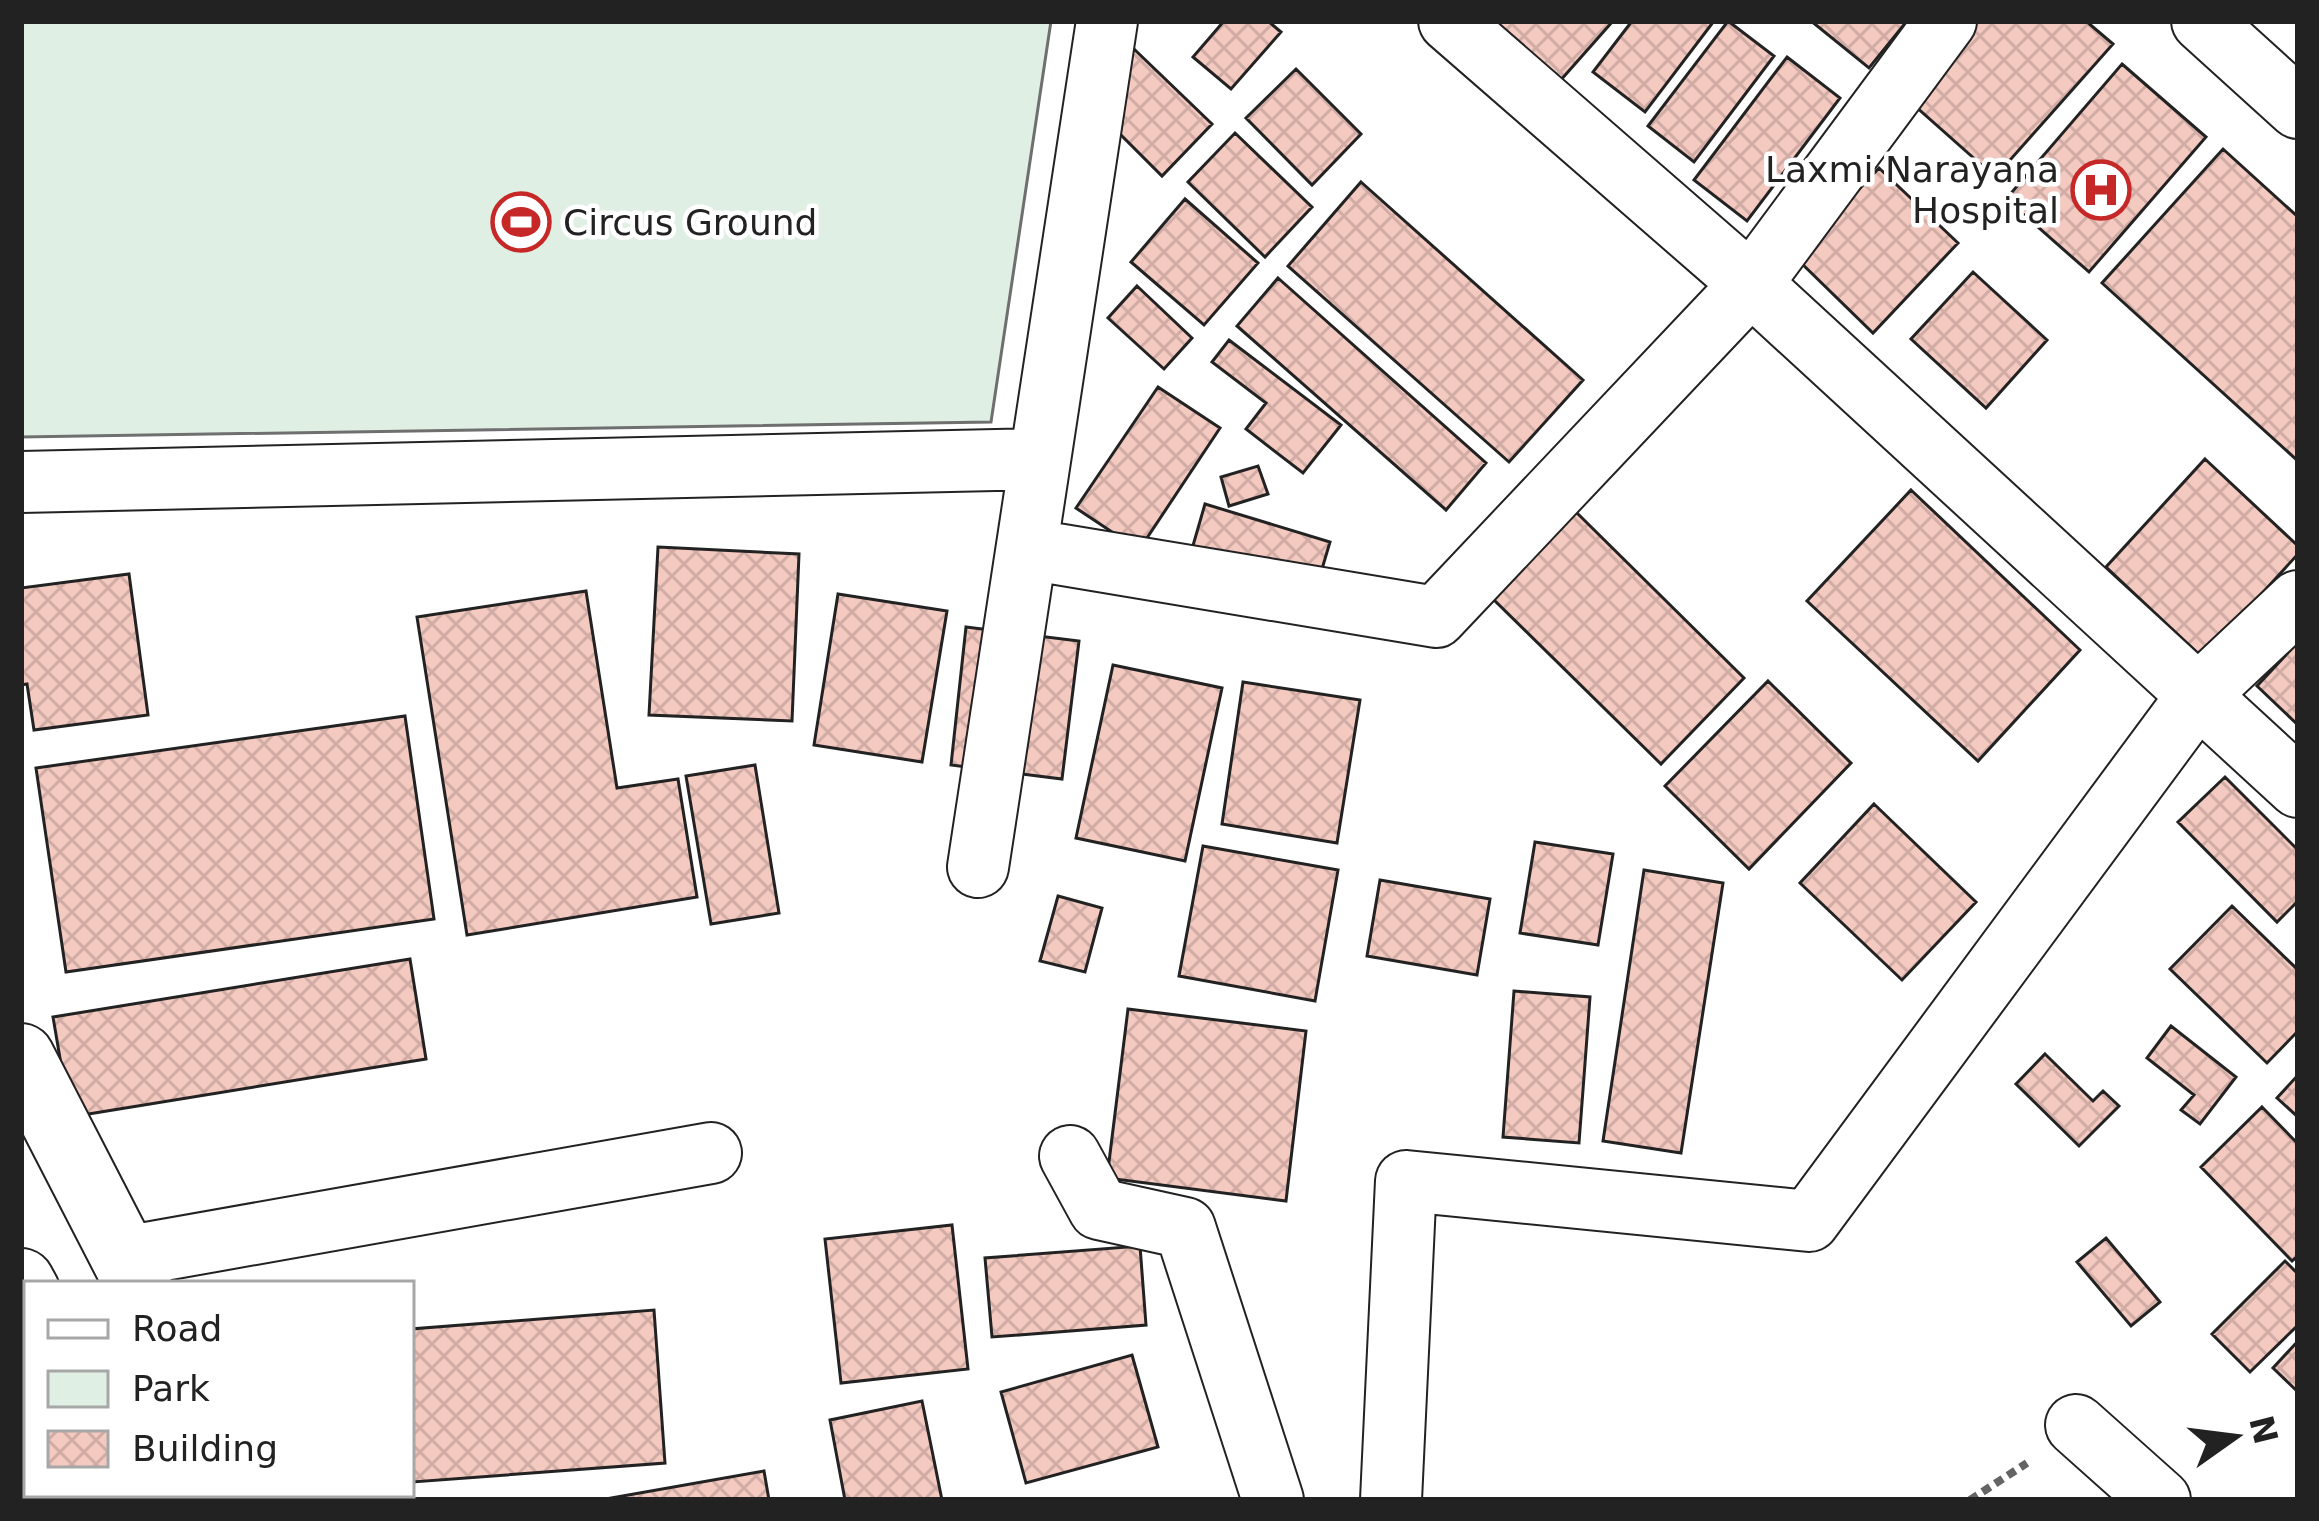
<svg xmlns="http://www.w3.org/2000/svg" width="2319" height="1521" viewBox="0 0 2319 1521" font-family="'DejaVu Sans',sans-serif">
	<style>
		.park { fill: #e0efe3; stroke: #6f6f6f; stroke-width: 3 }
		.building { fill: url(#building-cross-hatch); stroke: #222; stroke-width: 3 }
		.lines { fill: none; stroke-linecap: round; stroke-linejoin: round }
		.lane-casing { stroke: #222; stroke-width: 34 }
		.street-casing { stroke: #222; stroke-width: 64 }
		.primary-casing { stroke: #222; stroke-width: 70 }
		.path { stroke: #646464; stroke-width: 8; stroke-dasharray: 9 6; stroke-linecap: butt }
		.lane { stroke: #fff; stroke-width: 30 }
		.street { stroke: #fff; stroke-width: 60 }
		.primary { stroke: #fff; stroke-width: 66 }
		.labels { text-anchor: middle; stroke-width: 9; stroke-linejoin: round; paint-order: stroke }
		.poi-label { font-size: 36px; fill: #222; stroke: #fff; text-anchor: end }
	</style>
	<defs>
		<pattern id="building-cross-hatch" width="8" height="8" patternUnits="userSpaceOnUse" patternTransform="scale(3)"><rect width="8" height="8" fill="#f3c9c0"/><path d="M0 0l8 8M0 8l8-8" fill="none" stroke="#d0aca5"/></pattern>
	</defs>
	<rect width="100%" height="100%" fill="#fff"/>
	<!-- park -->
	<path class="park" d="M21 21H1051L991 422 21 437Z"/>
	<!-- building -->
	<path class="building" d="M1224 21H1268L1281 32 1231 89 1193 57Z
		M1495 21H1613L1559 82Z
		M1632 21H1714L1645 112 1593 72Z
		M1728 21 1774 56 1694 162 1648 126Z
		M1811 21H1907L1869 68Z
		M1956 21H2086L2113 44 1995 177 1896 89Z
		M1134 49 1212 124 1162 176 1085 99Z
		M1787 57 1840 98 1747 221 1694 180Z
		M2122 64 2206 137 2089 272 2006 199Z
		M1296 69 1361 134 1312 185 1246 118Z
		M1235 133 1312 207 1265 257 1188 182Z
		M2223 149 2298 217V461L2102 283Z
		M1879 168 1958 243 1873 333 1795 257Z
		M1361 182 1583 380 1509 462 1288 266Z
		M1185 199 1258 263 1204 325 1131 262Z
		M1973 272 2047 340 1986 408 1911 339Z
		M1278 278 1486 463 1446 510 1237 326Z
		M1137 286 1192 338 1164 369 1108 318Z
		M1229 340 1341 425 1303 473 1246 429 1266 403 1212 362Z
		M1158 387 1220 428 1139 550 1076 508Z
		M2205 459 2298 546V554L2203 658 2106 567Z
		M1258 466 1268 494 1229 506 1221 477Z
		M1911 490 2080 650 1978 761 1807 601Z
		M1205 504 1330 542 1317 586 1192 549Z
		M1576 512 1744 678 1661 764 1492 598Z
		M658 547 799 554 792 721 649 715Z
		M129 574 148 715 34 730 27 684 21 685V588Z
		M586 591 617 788 678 779 697 897 467 935 417 617Z
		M838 594 947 611 922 762 814 745Z
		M966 627 1079 641 1062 779 951 765Z
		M2298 642V725L2257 686Z
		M1113 665 1222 688 1185 861 1076 838Z
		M1768 681 1851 763 1749 869 1665 786Z
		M1243 682 1360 700 1337 843 1222 824Z
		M405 716 434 919 66 972 36 768Z
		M755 765 779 913 711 924 686 776Z
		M2225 777 2298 850V901L2277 922 2178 822Z
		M1874 804 1976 902 1902 980 1800 883Z
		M1535 842 1613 854 1598 945 1520 933Z
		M1203 846 1338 870 1315 1001 1179 976Z
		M1644 870 1723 883 1681 1153 1603 1141Z
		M1380 880 1490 899 1477 975 1367 956Z
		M1058 896 1102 908 1085 972 1040 961Z
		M2232 906 2298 970V1031L2267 1063 2170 969Z
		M410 959 426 1059 70 1117 53 1017Z
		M1514 991 1590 997 1579 1143 1503 1137Z
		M1128 1009 1306 1031 1286 1201 1107 1178Z
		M2171 1026 2236 1077 2200 1124 2181 1110 2194 1095 2147 1058Z
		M2045 1054 2093 1101 2103 1091 2119 1106 2079 1146 2016 1084Z
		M2298 1075V1117L2277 1098Z
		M2262 1107 2298 1144V1256L2292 1261 2201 1167Z
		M952 1225 968 1369 841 1383 825 1239Z
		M2106 1238 2160 1302 2131 1326 2077 1262Z
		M1140 1246 1146 1325 992 1337 985 1258Z
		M2285 1261 2298 1274V1325L2250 1372 2212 1334Z
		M654 1310 665 1463 413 1482 411 1329Z
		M2298 1341V1392L2273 1368Z
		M1132 1355 1158 1447 1026 1483 1001 1392Z
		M922 1401 942 1500H845L830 1420Z
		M764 1471 769 1500H600Z"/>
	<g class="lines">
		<!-- lane casing -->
		<g class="lane-casing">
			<path id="lane" d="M21 1346 27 1342"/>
		</g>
		<!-- street casing -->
		<g class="street-casing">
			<path id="street" d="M1449 21 1751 284 2298 787
				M2202 21 2298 108
				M21 482 1040 459
				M1027 549 1436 617 1751 284 1946 21
				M978 867 1107 21
				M1070 1156 1099 1209 1185 1228 1273 1500
				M124 1257 711 1153
				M2076 1425 2160 1500
				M1391 1500 1406 1181 1809 1221 2198 695 2298 601"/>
		</g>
		<!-- primary casing -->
		<g class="primary-casing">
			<path id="primary" d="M21 1057 138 1284
				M21 1282 27 1293
				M140 1494 144 1500
				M252 1494 256 1500"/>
		</g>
		<!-- path -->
		<path class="path" d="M1970 1500 2027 1463"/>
		<!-- lane -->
		<use href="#lane" class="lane"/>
		<!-- street -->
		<use href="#street" class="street"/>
		<!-- primary -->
		<use href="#primary" class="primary"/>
	</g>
	<!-- icons -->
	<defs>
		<g id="hospital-ring" transform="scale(3)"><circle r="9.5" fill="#fff" stroke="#c62828" stroke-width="1.5"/><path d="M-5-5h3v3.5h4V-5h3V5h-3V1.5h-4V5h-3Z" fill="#c62828"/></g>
		<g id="stadium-ring" transform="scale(3)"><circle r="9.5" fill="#fff" stroke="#c62828" stroke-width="1.5"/><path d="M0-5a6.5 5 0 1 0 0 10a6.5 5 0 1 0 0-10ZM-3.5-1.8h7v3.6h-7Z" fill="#c62828"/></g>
	</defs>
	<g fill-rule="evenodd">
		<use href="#hospital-ring" x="2101" y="190"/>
		<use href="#stadium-ring" x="521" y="222"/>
	</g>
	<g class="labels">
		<!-- poi labels -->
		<g class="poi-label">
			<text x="2059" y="182">Laxmi Narayana<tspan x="2059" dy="41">Hospital</tspan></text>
			<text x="563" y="235" text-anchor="start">Circus Ground</text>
		</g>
	</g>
	<!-- border -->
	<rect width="2319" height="1521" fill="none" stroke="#222222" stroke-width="48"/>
	<!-- legend -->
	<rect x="24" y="1281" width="390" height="216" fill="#ffffff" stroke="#a7a7a7" stroke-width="3"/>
	<rect x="48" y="1320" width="60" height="18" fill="#ffffff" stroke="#a7a7a7" stroke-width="3"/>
	<text x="132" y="1341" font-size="36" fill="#222222">Road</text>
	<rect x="48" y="1371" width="60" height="36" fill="#e0efe3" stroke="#a7a7a7" stroke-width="3"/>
	<text x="132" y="1401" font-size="36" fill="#222222">Park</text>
	<rect x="48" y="1431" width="60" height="36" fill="url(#building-cross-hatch)" stroke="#a7a7a7" stroke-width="3"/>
	<text x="132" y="1461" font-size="36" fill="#222222">Building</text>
	<!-- north arrow -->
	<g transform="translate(2235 1437) rotate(76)" stroke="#ffffff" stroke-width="9" paint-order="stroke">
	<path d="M0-9L21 45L0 30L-21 45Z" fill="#222222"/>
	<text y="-18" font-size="33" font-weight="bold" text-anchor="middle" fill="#222222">N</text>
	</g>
</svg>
